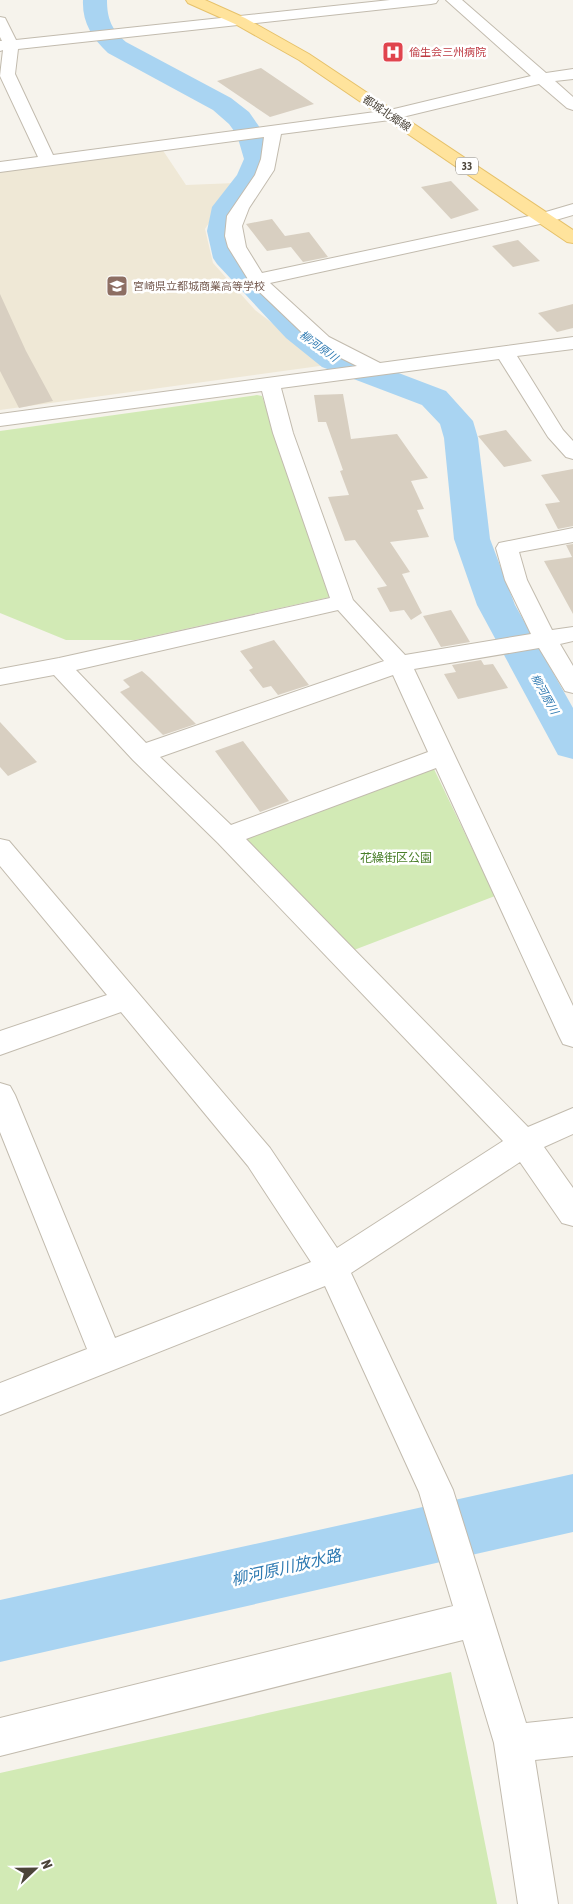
<svg xmlns="http://www.w3.org/2000/svg" width="573" height="1904" viewBox="0 0 573 1904" font-family="'Asap Condensed','Noto Sans JP',sans-serif">
	<style>
		.education { fill: #efe8d6 }
		.green { fill: #d2eab5 }
		.lines { fill: none; stroke-linecap: round; stroke-linejoin: round }
		.river { fill: #a9d4f2; fill-rule: evenodd }
		.building { fill: #d8cfc1 }
		.minor-casing { stroke: #c2bbae; stroke-width: 2 }
		.major-casing { stroke: #e6c16a; stroke-width: 2 }
		.minor { fill: #fff; fill-rule: evenodd }
		.major { fill: #ffe39c; fill-rule: evenodd }
		.labels { text-anchor: middle; stroke-width: 5; stroke-linejoin: round; paint-order: stroke }
		.far-health-label { font-size: 11px; fill: #be3a42; stroke: #fff; text-anchor: start }
		.far-street-label { font-size: 11px; fill: #4b4439; stroke: #fff }
		.shield { fill: #fff; stroke: #817c74; stroke-width: 1 }
		.shield-label { font-size: 11px; font-weight: bold; fill: #4b4439 }
		.far-education-label { font-size: 11px; fill: #785e54; stroke: #fff; text-anchor: start }
		.far-water-label { font-size: 11px; font-style: italic; fill: #2e7ab2; stroke: #fff }
		.park-label { font-size: 12px; fill: #4a7f2a; stroke: #fff }
		.near-water-label { font-size: 16px; font-style: italic; fill: #2e7ab2; stroke: #fff }
	</style>
	<rect width="100%" height="100%" fill="#f6f3ec"/>
	<!-- education -->
	<path class="education" d="M162 149 186 185 235 183 205 229 213 263 255 310 327 365 0 410V171Z"/>
	<!-- green -->
	<path class="green" d="M257 395 262 396 330 597 135 640H66L0 613V431Z
		M433 767 495 896 354 950 244 840Z
		M451 1672 497 1904H0V1773Z"/>
	<g class="lines">
		<!-- river -->
		<path class="river" d="M83 0H107C107 19 112 30 126 42L231 98 249 112 265 135 272 159 265 177 241 208 237 231 243 256 308 324 346 353 446 391 473 421 478 438 490 539 515 605 573 708V759L558 755 477 605 454 539 444 438 440 424 422 405 322 367 286 338 217 264 213 258 207 231 212 207 237 175 244 159 237 135 229 124 213 110 108 53C92 38 82 22 83 0Z
			M573 1474V1532L0 1662V1600Z"/>
	</g>
	<!-- building -->
	<path class="building" d="M261 68 314 104 270 117 217 81Z
		M451 181 479 210 451 219 421 187Z
		M272 219 285 236 309 232 328 257 303 262 291 247 267 251 246 224Z
		M518 240 540 261 513 267 492 246Z
		M0 294 26 351 53 401 19 408 0 371Z
		M573 304V328L557 332 538 313Z
		M343 394 351 439 397 434 428 478 411 481 424 509 417 510 429 537 390 542 410 572 402 574 422 613 411 620 404 610 390 612 377 588 387 586 355 540 345 541 328 497 349 495 340 471 343 470 326 422H318L314 395Z
		M506 430 532 461 504 467 478 436Z
		M573 469V526L558 529 545 504 560 502 541 475Z
		M573 544V614L544 561 572 557 566 545Z
		M451 610 470 642 441 647 423 616Z
		M274 640 309 685 278 695 271 686 263 688 249 670 253 668 240 651Z
		M481 660 484 665 493 664 508 688 458 699 444 674 456 672 452 665Z
		M142 671 150 678 196 724 163 735 120 692 130 687 123 680Z
		M0 722 37 762 8 776 0 767Z
		M243 741 289 801 260 812 215 751Z"/>
	<g class="lines">
		<!-- minor casing -->
		<g class="minor-casing">
			<path id="minor" d="M390 0H438L436 3 431 4 18 49 15 74 53 155 390 110 531 76 446 0H462L546 73 573 69V79L555 81 573 97V110L567 108 539 84 390 120 281 134 274 170 249 208 242 226 246 247 262 273 539 214 573 204V215L549 222 270 283 329 337 380 363 573 337V349L517 356 563 430 573 441V459L566 457 548 437 499 359 281 388 293 433 353 600 405 655 531 634 505 580 496 548 499 543 573 528V542L519 552 527 580 552 630 573 627V641L560 644 573 666V693L565 691 539 648 414 669 573 1006V1047L563 1044 559 1036 436 768 246 839 528 1127 573 1108V1134L544 1147 573 1188V1226L562 1223 520 1162 351 1273 453 1490 526 1723 573 1718V1756L535 1760 558 1904H518L494 1743 463 1640 0 1756V1718L453 1606 419 1492 325 1286 0 1415V1383L87 1349 0 1132V1083L10 1086 15 1095 115 1338 311 1262 248 1166 121 1012 0 1055V1031L107 995 0 866V839L9 841 270 1148 337 1248 503 1141 218 843 133 760 54 675 0 685V669L59 658 330 598 273 433 262 391 0 426V414L357 366 315 345 251 284 228 247 225 236 227 216 255 175 261 159 264 137 0 172V162L38 157 0 76 3 50 0 51V41H2L0 37V17L5 18 16 40ZM338 610 384 661 146 743 76 670ZM393 675 428 752 231 825 160 757Z"/>
		</g>
		<!-- major casing -->
		<g class="major-casing">
			<path id="major" d="M186 0H205L245 18 309 54 573 230V243L567 242 299 60 235 24 188 3Z"/>
		</g>
		<!-- minor -->
		<use href="#minor" class="minor"/>
		<!-- major -->
		<use href="#major" class="major"/>
	</g>
	<!-- icons -->
	<defs>
		<g id="hospital-square" transform="scale(1.125)"><rect x="-9" y="-9" width="18" height="18" rx="4" fill="#e0444e" stroke="#fff"/><path d="M-5-5h3v3.5h4V-5h3V5h-3V1.5h-4V5h-3Z" fill="#fff"/></g>
		<g id="school-square" transform="scale(1.125)"><rect x="-9" y="-9" width="18" height="18" rx="4" fill="#8d6e63" stroke="#fff"/><path d="M0-5L7-2L0 1L-7-2ZM-4 1L0 2.5L4 1V4Q0 6-4 4Z" fill="#fff"/></g>
	</defs>
	<g fill-rule="evenodd">
		<use href="#hospital-square" x="393" y="52"/>
		<use href="#school-square" x="117" y="286"/>
	</g>
	<g class="labels">
		<!-- far-health labels -->
		<g class="far-health-label">
			<text x="409" y="56">倫生会三州病院</text>
		</g>
		<!-- far-street labels -->
		<g class="far-street-label">
			<text transform="translate(387 113) rotate(34)" y="4">都城北郷線</text>
		</g>
		<!-- shield labels -->
		<rect class="shield" x="456" y="157.5" width="22" height="17" rx="4"/>
		<g class="shield-label">
			<text x="467" y="170">33</text>
		</g>
		<!-- far-education labels -->
		<g class="far-education-label">
			<text x="133" y="290">宮崎県立都城商業高等学校</text>
		</g>
		<!-- far-water labels -->
		<g class="far-water-label">
			<text transform="translate(319 346) rotate(36)" y="4">柳河原川</text>
			<text transform="translate(545 694) rotate(61)" y="4">柳河原川</text>
		</g>
		<!-- park labels -->
		<g class="park-label">
			<text x="396" y="862">花繰街区公園</text>
		</g>
		<!-- near-water labels -->
		<g class="near-water-label">
			<text transform="translate(286 1567) rotate(-13)" y="6">柳河原川放水路</text>
		</g>
	</g>
	<!-- north arrow -->
	<g transform="translate(35 1869) rotate(68)" stroke="#ffffff" stroke-width="4" paint-order="stroke">
	<path d="M0-4L9 19L0 12L-9 19Z" fill="#4b4439"/>
	<text y="-8" font-size="14" font-weight="bold" text-anchor="middle" fill="#4b4439">N</text>
	</g>
</svg>
